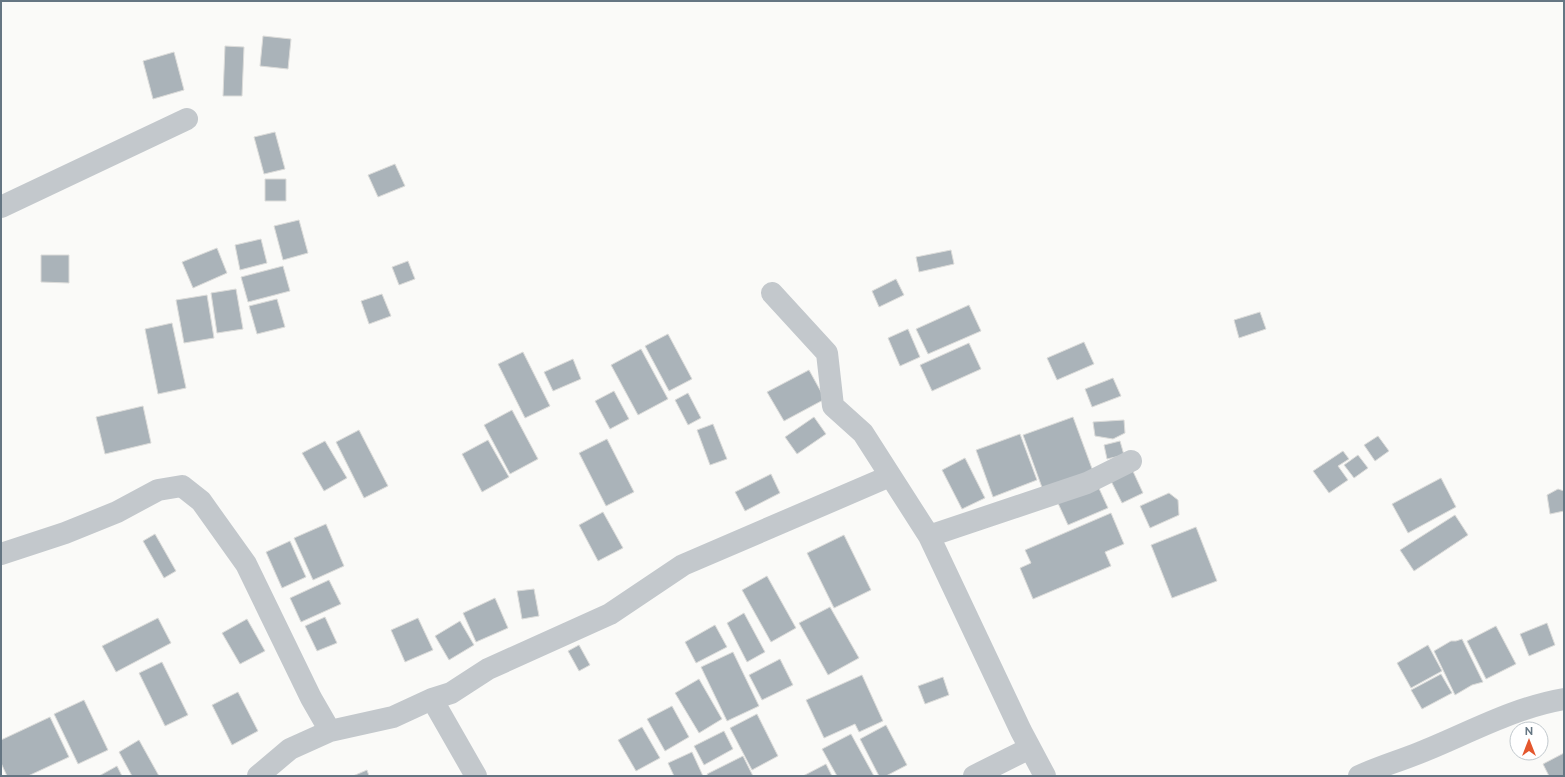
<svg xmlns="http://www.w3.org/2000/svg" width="1565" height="777" viewBox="0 0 1565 777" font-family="Raleway,sans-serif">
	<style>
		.building { fill: #aab3b9; stroke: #dcdcda }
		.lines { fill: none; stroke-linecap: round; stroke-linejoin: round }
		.minor { stroke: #c3c8cc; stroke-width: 22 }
	</style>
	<rect width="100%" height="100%" fill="#fafaf8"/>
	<!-- building -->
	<path class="building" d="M263 36 291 39 288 69 260 66Z
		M225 46 244 47 242 96H223Z
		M174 52 184 90 153 99 143 61Z
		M275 132 285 169 264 174 254 137Z
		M395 164 405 186 378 197 368 175Z
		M265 179H286V201H265Z
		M299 220 308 253 283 260 274 226Z
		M261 239 267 263 240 270 235 245Z
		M217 248 227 273 193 288 182 262Z
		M951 250 954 264 919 272 916 257Z
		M41 255H69V283L41 282Z
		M408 261 415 279 399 285 392 267Z
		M283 266 290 291 248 302 241 277Z
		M896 279 904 295 879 307 872 291Z
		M236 289 243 329 217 333 211 293Z
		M382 294 391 316 369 324 361 301Z
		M207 295 214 338 184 343 176 300Z
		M277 299 285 327 257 334 249 306Z
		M969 305 981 331 928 354 916 329Z
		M1260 312 1266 329 1239 338 1234 320Z
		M172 323 186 388 158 394 145 329Z
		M908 329 920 357 900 366 888 338Z
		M668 334 692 379 669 391 645 346Z
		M1084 342 1094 364 1057 380 1047 358Z
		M969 343 981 369 932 391 920 365Z
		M641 349 668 399 638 415 611 365Z
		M523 352 550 406 525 418 498 364Z
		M573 359 581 379 553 391 544 372Z
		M809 370 825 399 784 421 767 392Z
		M1113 378 1121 396 1092 407 1085 389Z
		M614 391 629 419 610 429 595 401Z
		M688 393 701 418 688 425 675 400Z
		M143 406 151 443 105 454 96 417Z
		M512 410 538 459 510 474 484 425Z
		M814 417 826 434 797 454 785 437Z
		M1073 417 1094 474 1044 493 1023 435Z
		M1124 420 1125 433 1113 439 1095 436 1093 422Z
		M713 424 727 459 710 465 697 430Z
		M359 430 388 486 364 498 336 442Z
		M1020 434 1037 480 993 497 976 450Z
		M1378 436 1389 451 1375 461 1364 445Z
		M607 439 634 492 606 506 579 453Z
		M488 440 509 477 482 492 462 454Z
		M325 441 347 478 324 491 302 453Z
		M1120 441 1124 455 1107 459 1104 445Z
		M1343 451 1349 459 1338 466 1348 480 1329 493 1313 471Z
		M1358 455 1368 468 1354 478 1344 465Z
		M965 458 985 498 962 509 942 470Z
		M1131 467 1143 493 1122 503 1109 477Z
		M771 474 780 493 745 511 735 492Z
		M1441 478 1456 507 1408 533 1392 504Z
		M1097 484 1108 508 1068 525 1057 501Z
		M1558 489 1564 491V511L1550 514 1547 495Z
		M1169 493 1178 500 1179 515 1150 528 1140 506Z
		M603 512 623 548 598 561 579 525Z
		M1111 513 1124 544 1105 552 1111 566 1033 599 1020 568 1031 563 1025 550Z
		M1455 515 1468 535 1414 571 1400 550Z
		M326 524 344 566 313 580 294 538Z
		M1196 527 1217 581 1172 598 1151 545Z
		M155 534 176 571 164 578 143 541Z
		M844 535 871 590 834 608 807 553Z
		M290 541 306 577 282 588 266 552Z
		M767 576 796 628 771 642 742 590Z
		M329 580 341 604 301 622 290 598Z
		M534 589 539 616 522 619 517 591Z
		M495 598 508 628 476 642 463 613Z
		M830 607 859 658 828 675 799 623Z
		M744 613 765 652 747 662 727 623Z
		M325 617 337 643 317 651 305 626Z
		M158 618 171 643 116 672 102 646Z
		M418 618 433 650 405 662 391 630Z
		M247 619 265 651 240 664 222 633Z
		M460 621 474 645 449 660 435 636Z
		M1547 623 1555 645 1529 656 1520 634Z
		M715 625 727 647 696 663 685 642Z
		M1496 626 1516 664 1486 679 1467 641Z
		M1462 639 1483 682 1472 685 1455 695 1434 651 1451 641H1456Z
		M579 645 590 665 579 671 568 651Z
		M1428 645 1442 671 1411 688 1397 663Z
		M733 652 759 706 727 721 701 667Z
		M780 659 793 685 762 700 749 675Z
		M162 662 188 715 165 726 139 673Z
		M1441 674 1452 693 1422 709 1411 690Z
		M862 675 883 721 859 732 855 724 824 738 806 700Z
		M943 677 949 695 925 704 918 686Z
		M699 679 722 719 699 733 675 693Z
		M238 692 258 731 232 745 212 705Z
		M84 700 108 750 78 764 54 714Z
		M672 706 689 737 665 751 647 719Z
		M757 714 778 756 752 770 730 728Z
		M50 717 69 757 28 776H7L1 763V740Z
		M886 725 907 765 886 776H879L860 739Z
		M642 727 660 758 636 771 618 740Z
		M724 731 733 749 704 765 694 746Z
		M851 734 874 776H837L822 749Z
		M139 740 159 776H132L119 752Z
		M692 752 703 776H674L668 763Z
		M1564 753V776H1549L1543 764Z
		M743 756 753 776H708L707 774Z
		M826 764 832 776H803Z
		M117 766 122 776H99Z
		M367 770 369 776H353Z"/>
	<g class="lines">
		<!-- minor -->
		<path class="minor" d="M1 207 187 119
			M772 293 827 353 833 406 863 433 929 536 1021 731 1045 776
			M929 536 1087 483 1131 461
			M1 554 65 533 117 512 158 490 182 486 201 501 246 564 311 698 330 731
			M432 699 476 776
			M258 776 290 749 330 731 393 717 432 699 451 693 488 669 610 614 683 565 890 476
			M974 776 1030 748
			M1359 776C1379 767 1399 761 1419 753 1467 734 1512 708 1564 699"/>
	</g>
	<!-- border -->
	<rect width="1565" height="777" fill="none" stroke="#657683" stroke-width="4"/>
	<!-- north arrow -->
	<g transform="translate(1529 741)"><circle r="19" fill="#ffffff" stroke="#c1c8cd"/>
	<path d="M0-3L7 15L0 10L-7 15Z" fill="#e4572e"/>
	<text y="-6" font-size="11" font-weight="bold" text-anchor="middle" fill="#657683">N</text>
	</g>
</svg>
